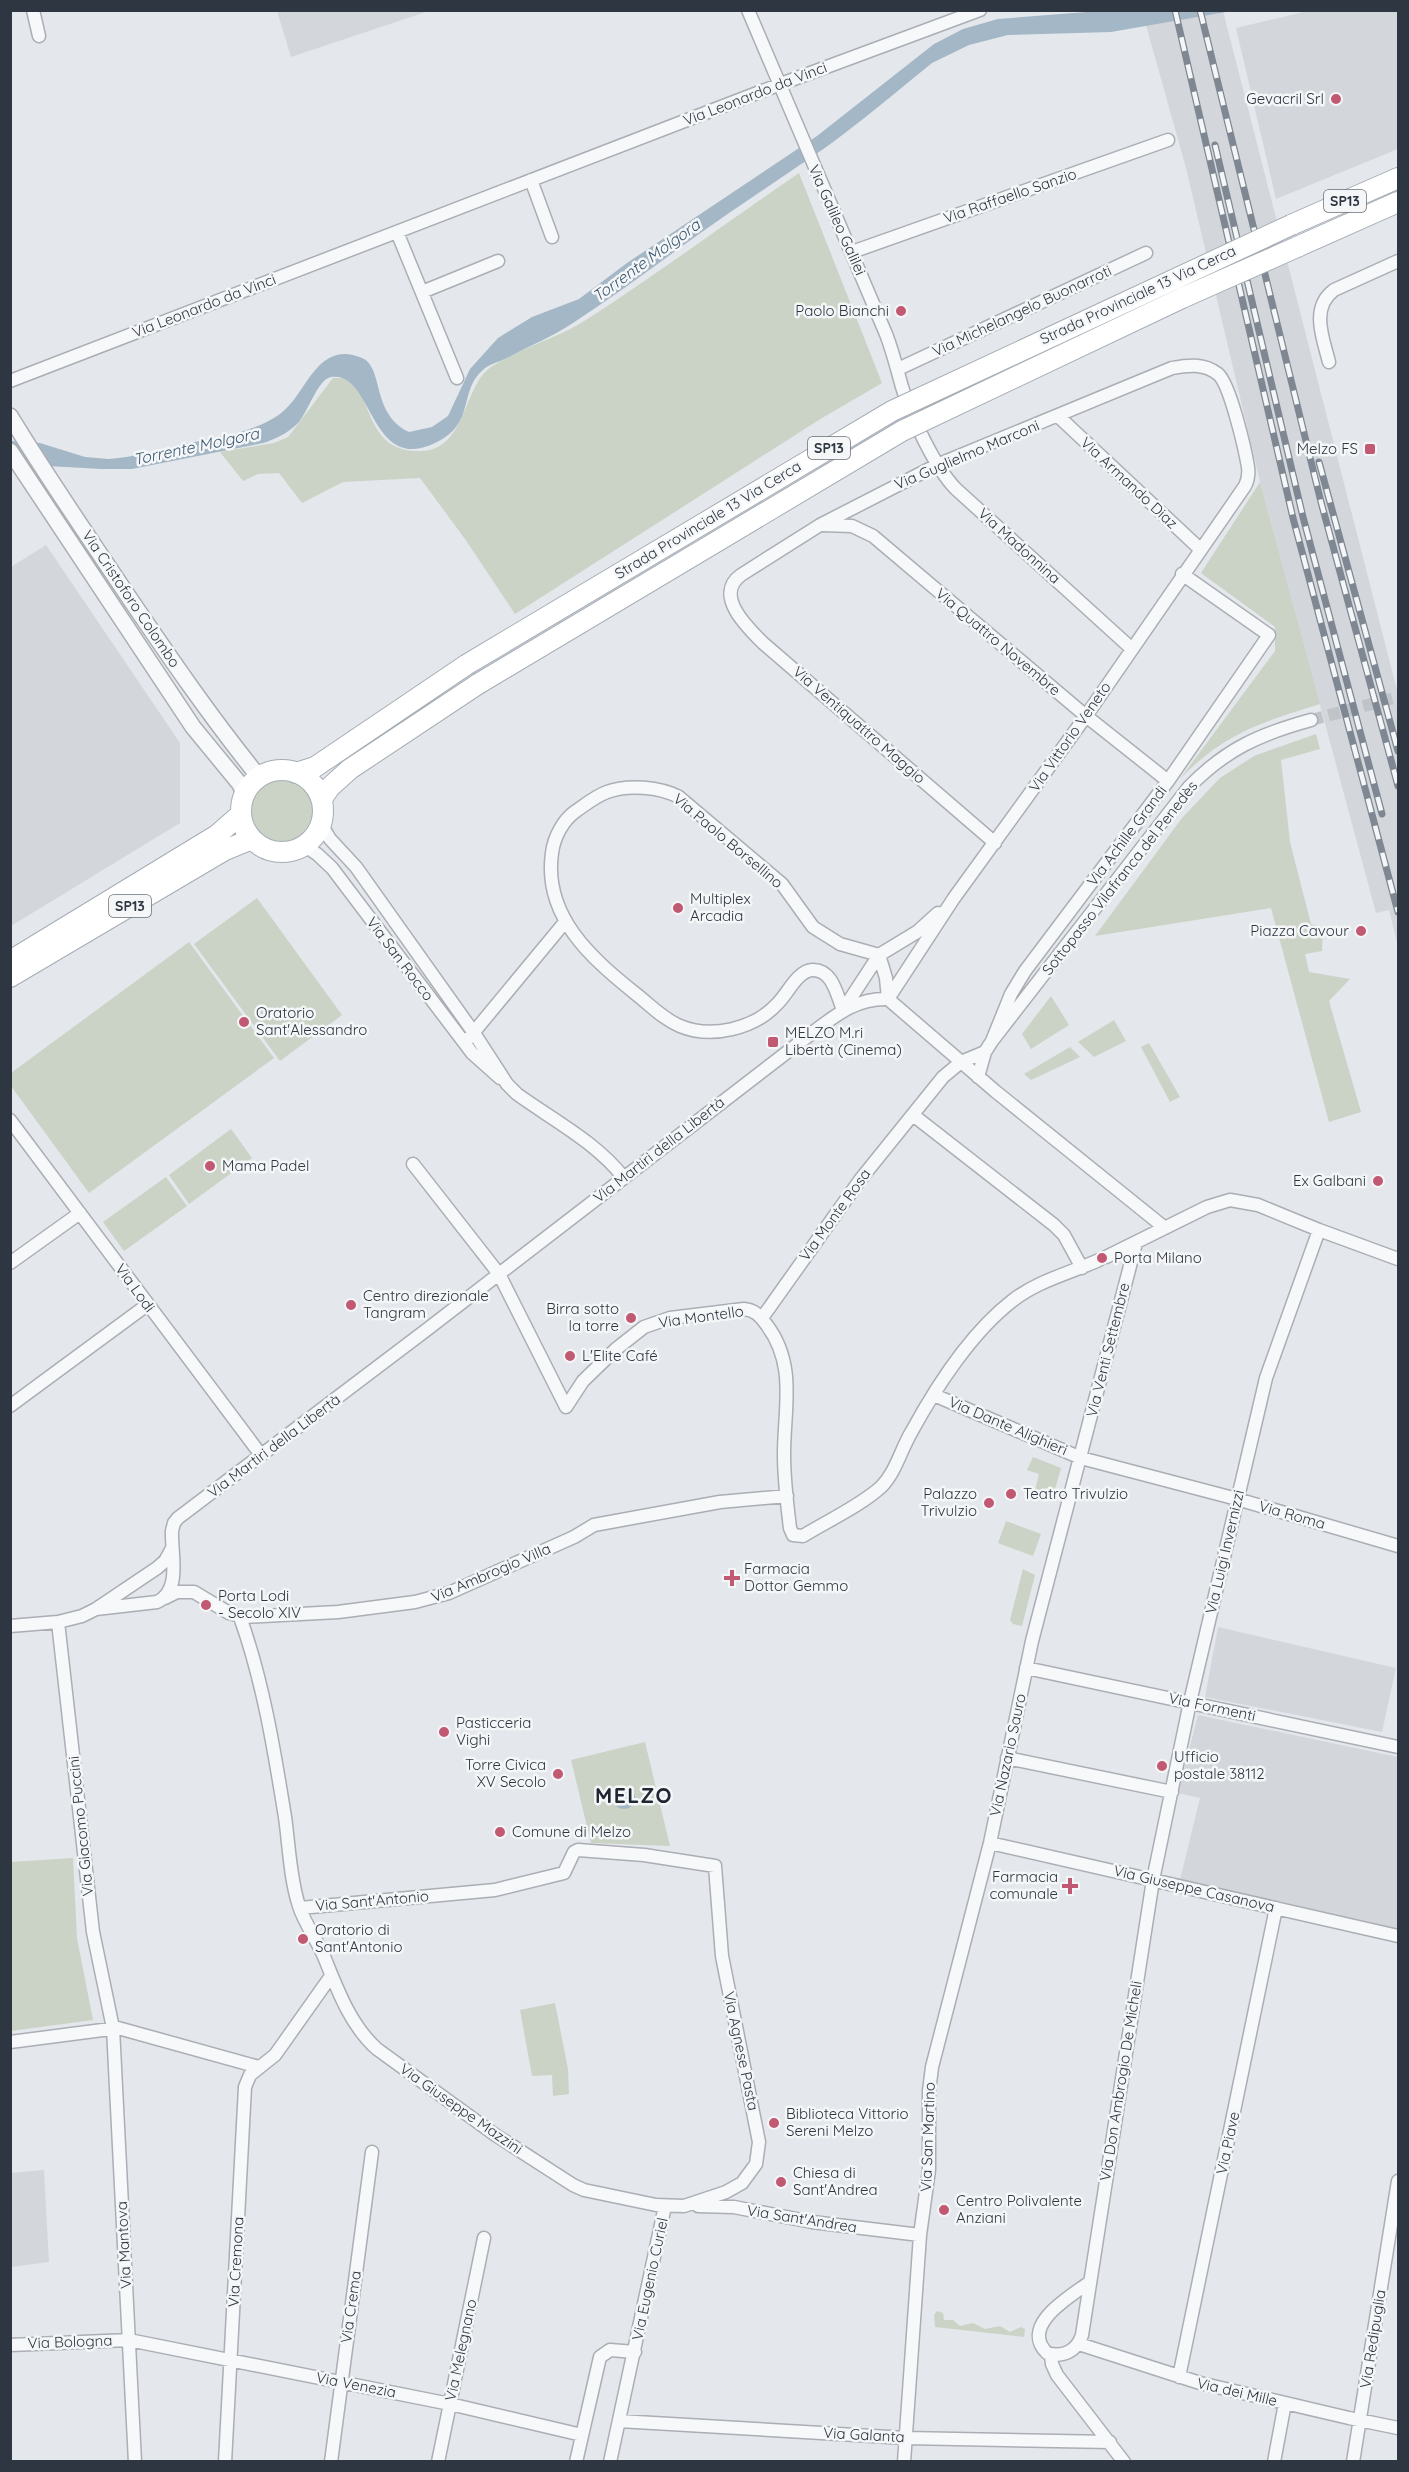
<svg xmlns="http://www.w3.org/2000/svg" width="1409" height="2472" viewBox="0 0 1409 2472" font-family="Quicksand,sans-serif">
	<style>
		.built { fill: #d3d7dc }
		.green { fill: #cbd3c6 }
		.water { fill: #a4b7c6 }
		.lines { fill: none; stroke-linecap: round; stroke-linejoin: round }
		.minor-tunnel { stroke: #c0c4c9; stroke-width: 12; stroke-dasharray: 12 6; stroke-linecap: butt }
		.minor-casing { stroke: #aaaeb5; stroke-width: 15 }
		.tertiary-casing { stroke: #aaaeb5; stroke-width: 18 }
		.primary-casing { stroke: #a5adb5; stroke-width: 22 }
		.minor { stroke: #f7f8f9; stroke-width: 12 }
		.tertiary { stroke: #f7f8f9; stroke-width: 15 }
		.primary { stroke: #fff; stroke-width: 20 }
		.rail-casing { stroke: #7f8892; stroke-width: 7 }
		.rail { stroke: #f4f6f8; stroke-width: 4.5; stroke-dasharray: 14; stroke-linecap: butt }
		.primary-bridge-casing { stroke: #a5adb5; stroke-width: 22; stroke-linecap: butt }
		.primary-bridge { stroke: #fff; stroke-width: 20 }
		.poi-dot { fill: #c05971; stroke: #f4f6f8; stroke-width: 2 }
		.labels { text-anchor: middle; stroke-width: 5; stroke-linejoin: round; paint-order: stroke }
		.shield { fill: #f4f6f8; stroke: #697078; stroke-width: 1.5 }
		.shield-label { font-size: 14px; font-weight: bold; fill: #2e3641 }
		.street-label { font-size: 15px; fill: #2e3641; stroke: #f4f6f8 }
		.poi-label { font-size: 15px; fill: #2e3641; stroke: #f4f6f8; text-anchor: start }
		.water-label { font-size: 16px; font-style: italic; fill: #3c5871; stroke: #f4f6f8 }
		.district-label { font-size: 21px; font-weight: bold; letter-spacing: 1.5px; fill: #202732; stroke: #f4f6f8 }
	</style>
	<rect width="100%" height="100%" fill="#e4e7eb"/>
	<!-- built -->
	<path class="built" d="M277 11V10L429 11 291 57Z
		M1142 11H1223L1398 694V946L1389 910 1376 913 1260 482 1186 168Z
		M1308 11H1398V149L1276 199 1236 28Z
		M46 545 180 743V823L11 926V567Z
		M1218 1627 1396 1668 1382 1732 1205 1697Z
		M1198 1715 1398 1757V1929L1179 1884 1200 1798 1178 1793Z
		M44 2170 49 2262 11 2267V2173Z"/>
	<!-- green -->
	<path class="green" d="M799 173 882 383 822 418 515 614 465 539 420 478 343 482 302 503 279 473 258 474 243 481 220 452 274 443 288 437 333 378H348L356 383C373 416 375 453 422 451 466 450 464 384 491 367 522 347 559 338 589 318 660 272 729 221 799 173Z
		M1260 482 1320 704C1262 722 1224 733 1180 779L1275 651V627L1201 573Z
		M1316 734 1320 749 1281 760 1290 842 1311 924 1323 927 1322 951 1305 954 1309 972 1350 979 1329 1001 1361 1112 1329 1122 1271 908 1095 936 1182 818 1220 778 1254 756Z
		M247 813a35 35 0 1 1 70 0a35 35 0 1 1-70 0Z
		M257 898 342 1015 280 1061 194 944Z
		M189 942 274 1058 89 1193 11 1086V1073Z
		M1051 996 1069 1025 1031 1049 1022 1034Z
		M1114 1020 1126 1041 1094 1057 1078 1042Z
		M1149 1043 1180 1097 1170 1102 1141 1047Z
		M1070 1047 1080 1057 1031 1080 1024 1074Z
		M231 1129 252 1158 189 1204 169 1175Z
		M166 1177 187 1206 124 1251 103 1222Z
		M1033 1457 1061 1468 1053 1496 1035 1491 1039 1474 1027 1470Z
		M1006 1521 1041 1534 1033 1556 998 1543Z
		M1023 1569 1035 1575 1022 1626 1013 1624 1010 1620Z
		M645 1742 670 1846 591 1843 571 1760Z
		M73 1858 77 1938 93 2020 11 2031V1862Z
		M555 2003 568 2069 569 2094 553 2096 552 2075 532 2076 520 2010Z
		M937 2311 943 2313 944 2320H953L960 2326 973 2323 985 2329 1000 2326 1010 2332 1021 2327 1025 2329 1024 2337 935 2327 934 2315Z"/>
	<!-- water -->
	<path class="water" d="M1112 10 1232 11 1111 32 1008 35 969 45 932 63C896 92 860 123 822 150 781 178 739 206 699 234 657 264 616 295 573 323 552 337 527 347 505 359 498 362 490 364 484 369 456 392 479 427 428 446 369 467 372 370 331 377 318 379 308 412 298 423 288 433 276 439 263 443L132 469H102L11 464V441L40 443 85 457 109 459C134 457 160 450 185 444 216 437 254 433 280 414 307 395 316 339 362 358 384 367 371 414 409 432L432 427 448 416 470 369 498 338 532 317 579 299 627 263 817 136 934 44 963 29 998 19Z
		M613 1798a11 11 0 1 1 22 0a11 11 0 1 1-22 0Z"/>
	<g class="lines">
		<!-- minor-tunnel -->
		<path class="minor-tunnel" d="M1311 720 1398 697"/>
		<!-- minor casing -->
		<g class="minor-casing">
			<path id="minor" d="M33 10 39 36
				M748 10 886 334C893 352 897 369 902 387 911 416 935 468 956 489L1132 649
				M531 180 552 237
				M397 232 457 378
				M852 252 1168 140
				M422 292 498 261
				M1329 362C1323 338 1310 308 1334 290L1398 261
				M898 369 1146 253
				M10 381 778 85 980 10
				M1058 416 1200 549
				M822 525 852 526 873 536 1086 716 1168 781
				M321 824 330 839 356 867 474 1033 507 1084 517 1094C553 1120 596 1142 624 1178
				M305 846 317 854 332 868 472 1053 500 1078
				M879 955 886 978 888 999
				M888 999 954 898 1086 716 1245 486C1248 480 1249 474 1248 467 1245 449 1230 384 1218 374 1204 363 1188 365 1172 368L937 465 820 525 741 575C713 595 748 628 763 643L995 843
				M845 1007 879 955 917 932 938 913
				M843 1010C837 996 833 969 812 970 797 971 787 995 777 1004 754 1029 711 1039 680 1026 663 1019 650 1005 636 994 591 958 543 916 552 853 554 837 563 820 576 811 586 804 596 796 607 792 628 784 660 787 679 797L782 884 813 927 840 944 879 955
				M469 1038 565 922
				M992 1041 1011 994 1025 971 1168 781 1269 635 1182 574
				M978 1077 985 1052 992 1041 1189 787C1226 749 1260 734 1311 720
				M913 1115 1054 1225 1064 1235 1082 1268
				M10 1120 261 1455
				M413 1164 499 1274 566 1407
				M1106 1257 1207 1207 1230 1200 1258 1205 1319 1230 1398 1259
				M10 1263 80 1213
				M762 1318 860 1180 943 1077 961 1062 985 1052
				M934 1395 1081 1458 1237 1499 1398 1546
				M10 1406 147 1305
				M566 1407 583 1381 616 1349 644 1327 670 1318 744 1309C755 1310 760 1316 766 1324 797 1364 784 1408 784 1454 784 1479 787 1504 790 1528L793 1535 803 1536C827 1521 860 1506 881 1487 896 1472 901 1449 912 1431 936 1387 972 1332 1012 1301 1037 1281 1070 1273 1099 1260
				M165 1598 177 1592H194L229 1613 244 1617 338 1612 415 1602 449 1593 574 1537 594 1525 720 1502 787 1496
				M96 1609 157 1602C182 1591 171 1553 172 1531L174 1523 178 1518 425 1331 812 1033C836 1015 856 998 888 999L995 1091 1165 1228
				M240 1617C263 1681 274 1749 285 1817 289 1845 290 1879 299 1906 305 1925 318 1941 325 1959 338 1991 351 2026 377 2049L494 2134 573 2185 584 2190 656 2205 684 2206 726 2192 742 2183 756 2164 759 2142 722 1956 715 1866 644 1855 578 1850 574 1852 564 1873 495 1890 300 1908
				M58 1622 93 1932 113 2028 135 2462
				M10 1626 58 1622 82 1616 96 1609 157 1568 165 1561 171 1550
				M1026 1668 1398 1747
				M1007 1758 1172 1792
				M990 1843 1398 1936
				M10 2042 118 2028 259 2067
				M698 2206 734 2207 812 2222 920 2235
				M1090 2282C1071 2296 1019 2325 1047 2353 1063 2358 1077 2351 1082 2335L1153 1880 1190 1702 1266 1378 1319 1230
				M1079 2344 1200 2383 1349 2418 1398 2428
				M10 2345 129 2340 450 2404 582 2435
				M1051 2355 1052 2364 1057 2375 1124 2462
				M1179 2377 1276 1908
				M619 2421 906 2438 1110 2442
				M225 2462 245 2087 250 2075 275 2055 331 1976
				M331 2462 372 2152
				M438 2462 484 2238
				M576 2462 600 2357 610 2350 635 2352
				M610 2462 665 2206
				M904 2462 920 2235 929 2170V2091L932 2067 990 1843 1032 1641 1136 1243
				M1274 2462 1285 2403
				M1353 2462 1398 2181"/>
		</g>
		<!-- tertiary casing -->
		<g class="tertiary-casing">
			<path id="tertiary" d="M10 416C47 477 88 536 128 596 170 658 212 719 259 777
				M10 451 193 727 239 783 245 794"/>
		</g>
		<!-- primary casing -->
		<g class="primary-casing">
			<path id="primary" d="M1291 225 1398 178
				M1297 247 1398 202
				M241 811a41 41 0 1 1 82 0a41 41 0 1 1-82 0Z
				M296 773 315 767 466 665
				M322 799 330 787 350 769 478 684
				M10 961 217 835 241 814
				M10 977 225 850 252 839"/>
		</g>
		<!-- minor -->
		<use href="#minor" class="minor"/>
		<!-- tertiary -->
		<use href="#tertiary" class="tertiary"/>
		<!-- primary -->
		<use href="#primary" class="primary"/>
		<!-- rail casing -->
		<g class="rail-casing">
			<path id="rail" d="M1175 10 1293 518 1398 912
				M1200 10 1321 502 1398 786
				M1215 145 1303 517 1382 814
				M1319 462 1398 751"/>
		</g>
		<!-- rail -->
		<use href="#rail" class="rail"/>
		<!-- primary-bridge casing -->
		<g class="primary-bridge-casing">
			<path id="primary-bridge" d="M466 665 892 411 1291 225
				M478 684 902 431 1182 298 1297 247"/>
		</g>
		<!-- primary-bridge -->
		<use href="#primary-bridge" class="primary-bridge"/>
	</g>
	<!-- markers -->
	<g class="poi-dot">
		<circle cx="1336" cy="99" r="6"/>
		<circle cx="901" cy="311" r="6"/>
		<rect x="1364" y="443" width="12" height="12" rx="3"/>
		<circle cx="678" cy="908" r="6"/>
		<circle cx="1361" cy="931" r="6"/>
		<circle cx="244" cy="1022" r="6"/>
		<rect x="767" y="1036" width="12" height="12" rx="3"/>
		<circle cx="210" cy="1166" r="6"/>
		<circle cx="1378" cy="1181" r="6"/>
		<circle cx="1102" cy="1258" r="6"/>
		<circle cx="351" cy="1305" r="6"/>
		<circle cx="631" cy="1318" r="6"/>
		<circle cx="570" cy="1356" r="6"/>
		<circle cx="1011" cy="1494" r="6"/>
		<circle cx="989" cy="1503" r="6"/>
		<path d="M729 1569h6v6h6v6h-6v6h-6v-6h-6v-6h6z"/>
		<circle cx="206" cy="1605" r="6"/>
		<circle cx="444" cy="1732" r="6"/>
		<circle cx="1162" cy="1766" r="6"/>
		<circle cx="558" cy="1774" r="6"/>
		<circle cx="500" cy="1832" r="6"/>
		<path d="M1067 1877h6v6h6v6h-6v6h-6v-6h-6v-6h6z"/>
		<circle cx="303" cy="1939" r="6"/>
		<circle cx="774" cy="2123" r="6"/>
		<circle cx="781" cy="2182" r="6"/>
		<circle cx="944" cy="2210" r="6"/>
	</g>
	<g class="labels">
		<!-- shield labels -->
		<g class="shield">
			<rect x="1324" y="190" width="42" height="22" rx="4.5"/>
			<rect x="808" y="437" width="42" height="22" rx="4.5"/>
			<rect x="109" y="895" width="42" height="22" rx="4.5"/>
		</g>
		<g class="shield-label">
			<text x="1345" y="206">SP13</text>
			<text x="829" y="453">SP13</text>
			<text x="130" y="911">SP13</text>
		</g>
		<!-- street labels -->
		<g class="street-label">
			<text transform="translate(755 94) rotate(-21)" y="5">Via Leonardo da Vinci</text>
			<text transform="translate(1010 196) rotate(-19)" y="5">Via Raffaello Sanzio</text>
			<text transform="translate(837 220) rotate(66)" y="5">Via Galileo Galilei</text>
			<text transform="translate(1138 295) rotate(-25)" y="5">Strada Provinciale 13 Via Cerca</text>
			<text transform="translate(204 306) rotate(-21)" y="5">Via Leonardo da Vinci</text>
			<text transform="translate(1022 311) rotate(-25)" y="5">Via Michelangelo Buonarroti</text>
			<text transform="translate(967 455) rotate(-23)" y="5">Via Guglielmo Marconi</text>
			<text transform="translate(1129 483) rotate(43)" y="5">Via Armando Diaz</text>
			<text transform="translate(708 520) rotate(-31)" y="5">Strada Provinciale 13 Via Cerca</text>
			<text transform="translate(1019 546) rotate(42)" y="5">Via Madonnina</text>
			<text transform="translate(131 599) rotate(56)" y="5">Via Cristoforo Colombo</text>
			<text transform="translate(998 642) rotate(40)" y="5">Via Quattro Novembre</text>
			<text transform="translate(859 725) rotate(41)" y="5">Via Ventiquattro Maggio</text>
			<text transform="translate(1070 737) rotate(-55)" y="5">Via Vittorio Veneto</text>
			<text transform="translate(1127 836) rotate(-53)" y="5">Via Achille Grandi</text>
			<text transform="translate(728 841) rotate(40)" y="5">Via Paolo Borsellino</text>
			<text transform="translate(1120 878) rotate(-52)" y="5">Sottopasso Vilafranca del Penedès</text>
			<text transform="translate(400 959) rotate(53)" y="5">Via San Rocco</text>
			<text transform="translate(659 1150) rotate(-38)" y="5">Via Martiri della Libertà</text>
			<text transform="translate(835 1215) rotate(-54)" y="5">Via Monte Rosa</text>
			<text transform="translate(135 1288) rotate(54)" y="5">Via Lodi</text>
			<text transform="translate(701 1317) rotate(-8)" y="5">Via Montello</text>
			<text transform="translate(1108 1350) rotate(-76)" y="5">Via Venti Settembre</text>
			<text transform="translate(1008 1426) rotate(23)" y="5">Via Dante Alighieri</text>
			<text transform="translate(274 1446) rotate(-37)" y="5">Via Martiri della Libertà</text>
			<text transform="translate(1292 1515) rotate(16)" y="5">Via Roma</text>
			<text transform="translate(1225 1552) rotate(-77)" y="5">Via Luigi Invernizzi</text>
			<text transform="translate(491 1573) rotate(-23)" y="5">Via Ambrogio Villa</text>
			<text transform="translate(1212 1707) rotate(12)" y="5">Via Formenti</text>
			<text transform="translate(1008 1755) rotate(-78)" y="5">Via Nazario Sauro</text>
			<text transform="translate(81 1826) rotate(-96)" y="5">Via Giacomo Puccini</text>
			<text transform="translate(1194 1889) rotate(13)" y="5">Via Giuseppe Casanova</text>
			<text transform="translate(372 1901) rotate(-5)" y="5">Via Sant'Antonio</text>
			<text transform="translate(741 2051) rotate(78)" y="5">Via Agnese Pasta</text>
			<text transform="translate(1121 2081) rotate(-81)" y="5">Via Don Ambrogio De Micheli</text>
			<text transform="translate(461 2109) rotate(35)" y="5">Via Giuseppe Mazzini</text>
			<text transform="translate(928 2137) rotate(-88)" y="5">Via San Martino</text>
			<text transform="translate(1228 2143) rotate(-78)" y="5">Via Piave</text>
			<text transform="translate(802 2219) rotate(9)" y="5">Via Sant'Andrea</text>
			<text transform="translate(124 2245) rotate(-93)" y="5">Via Mantova</text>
			<text transform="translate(236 2262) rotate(-87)" y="5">Via Cremona</text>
			<text transform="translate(650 2279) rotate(-78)" y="5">Via Eugenio Curiel</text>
			<text transform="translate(351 2307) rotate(-82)" y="5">Via Crema</text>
			<text transform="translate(1373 2339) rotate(-81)" y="5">Via Redipuglia</text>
			<text transform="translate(70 2342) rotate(-2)" y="5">Via Bologna</text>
			<text transform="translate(461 2350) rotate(-78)" y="5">Via Melegnano</text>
			<text transform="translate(356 2385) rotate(11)" y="5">Via Venezia</text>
			<text transform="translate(1237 2392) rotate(13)" y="5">Via dei Mille</text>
			<text transform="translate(864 2435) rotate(3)" y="5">Via Galanta</text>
		</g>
		<!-- poi labels -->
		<g class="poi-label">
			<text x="1324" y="104" text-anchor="end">Gevacril Srl</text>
			<text x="889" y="316" text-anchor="end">Paolo Bianchi</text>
			<text x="1358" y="454" text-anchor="end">Melzo FS</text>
			<text x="690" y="904">Multiplex<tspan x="690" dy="17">Arcadia</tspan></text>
			<text x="1349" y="936" text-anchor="end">Piazza Cavour</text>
			<text x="256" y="1018">Oratorio<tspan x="256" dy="17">Sant'Alessandro</tspan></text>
			<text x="785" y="1038">MELZO M.ri<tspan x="785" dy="17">Libertà (Cinema)</tspan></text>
			<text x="222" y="1171">Mama Padel</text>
			<text x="1366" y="1186" text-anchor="end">Ex Galbani</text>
			<text x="1114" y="1263">Porta Milano</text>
			<text x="363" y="1301">Centro direzionale<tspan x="363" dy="17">Tangram</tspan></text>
			<text x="619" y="1314" text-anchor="end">Birra sotto<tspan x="619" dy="17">la torre</tspan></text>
			<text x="582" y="1361">L'Elite Café</text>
			<text x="977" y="1499" text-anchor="end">Palazzo<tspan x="977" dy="17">Trivulzio</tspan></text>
			<text x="1023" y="1499">Teatro Trivulzio</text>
			<text x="744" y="1574">Farmacia<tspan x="744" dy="17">Dottor Gemmo</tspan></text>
			<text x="218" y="1601">Porta Lodi<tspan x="218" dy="17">- Secolo XIV</tspan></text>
			<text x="456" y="1728">Pasticceria<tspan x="456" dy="17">Vighi</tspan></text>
			<text x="1174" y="1762">Ufficio<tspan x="1174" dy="17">postale 38112</tspan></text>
			<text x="546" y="1770" text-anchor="end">Torre Civica<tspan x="546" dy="17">XV Secolo</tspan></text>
			<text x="512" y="1837">Comune di Melzo</text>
			<text x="1058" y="1882" text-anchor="end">Farmacia<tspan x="1058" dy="17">comunale</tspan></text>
			<text x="315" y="1935">Oratorio di<tspan x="315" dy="17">Sant'Antonio</tspan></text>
			<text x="786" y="2119">Biblioteca Vittorio<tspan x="786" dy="17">Sereni Melzo</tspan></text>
			<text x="793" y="2178">Chiesa di<tspan x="793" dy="17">Sant'Andrea</tspan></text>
			<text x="956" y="2206">Centro Polivalente<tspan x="956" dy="17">Anziani</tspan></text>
		</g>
		<!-- water labels -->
		<g class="water-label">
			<text transform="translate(646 260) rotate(-36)" y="6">Torrente Molgora</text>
			<text transform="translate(196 446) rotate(-12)" y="6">Torrente Molgora</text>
		</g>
		<!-- district labels -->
		<g class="district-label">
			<text x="634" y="1803">MELZO</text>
		</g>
	</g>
	<!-- border -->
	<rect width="1409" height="2472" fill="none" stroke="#2e3641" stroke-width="24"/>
</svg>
